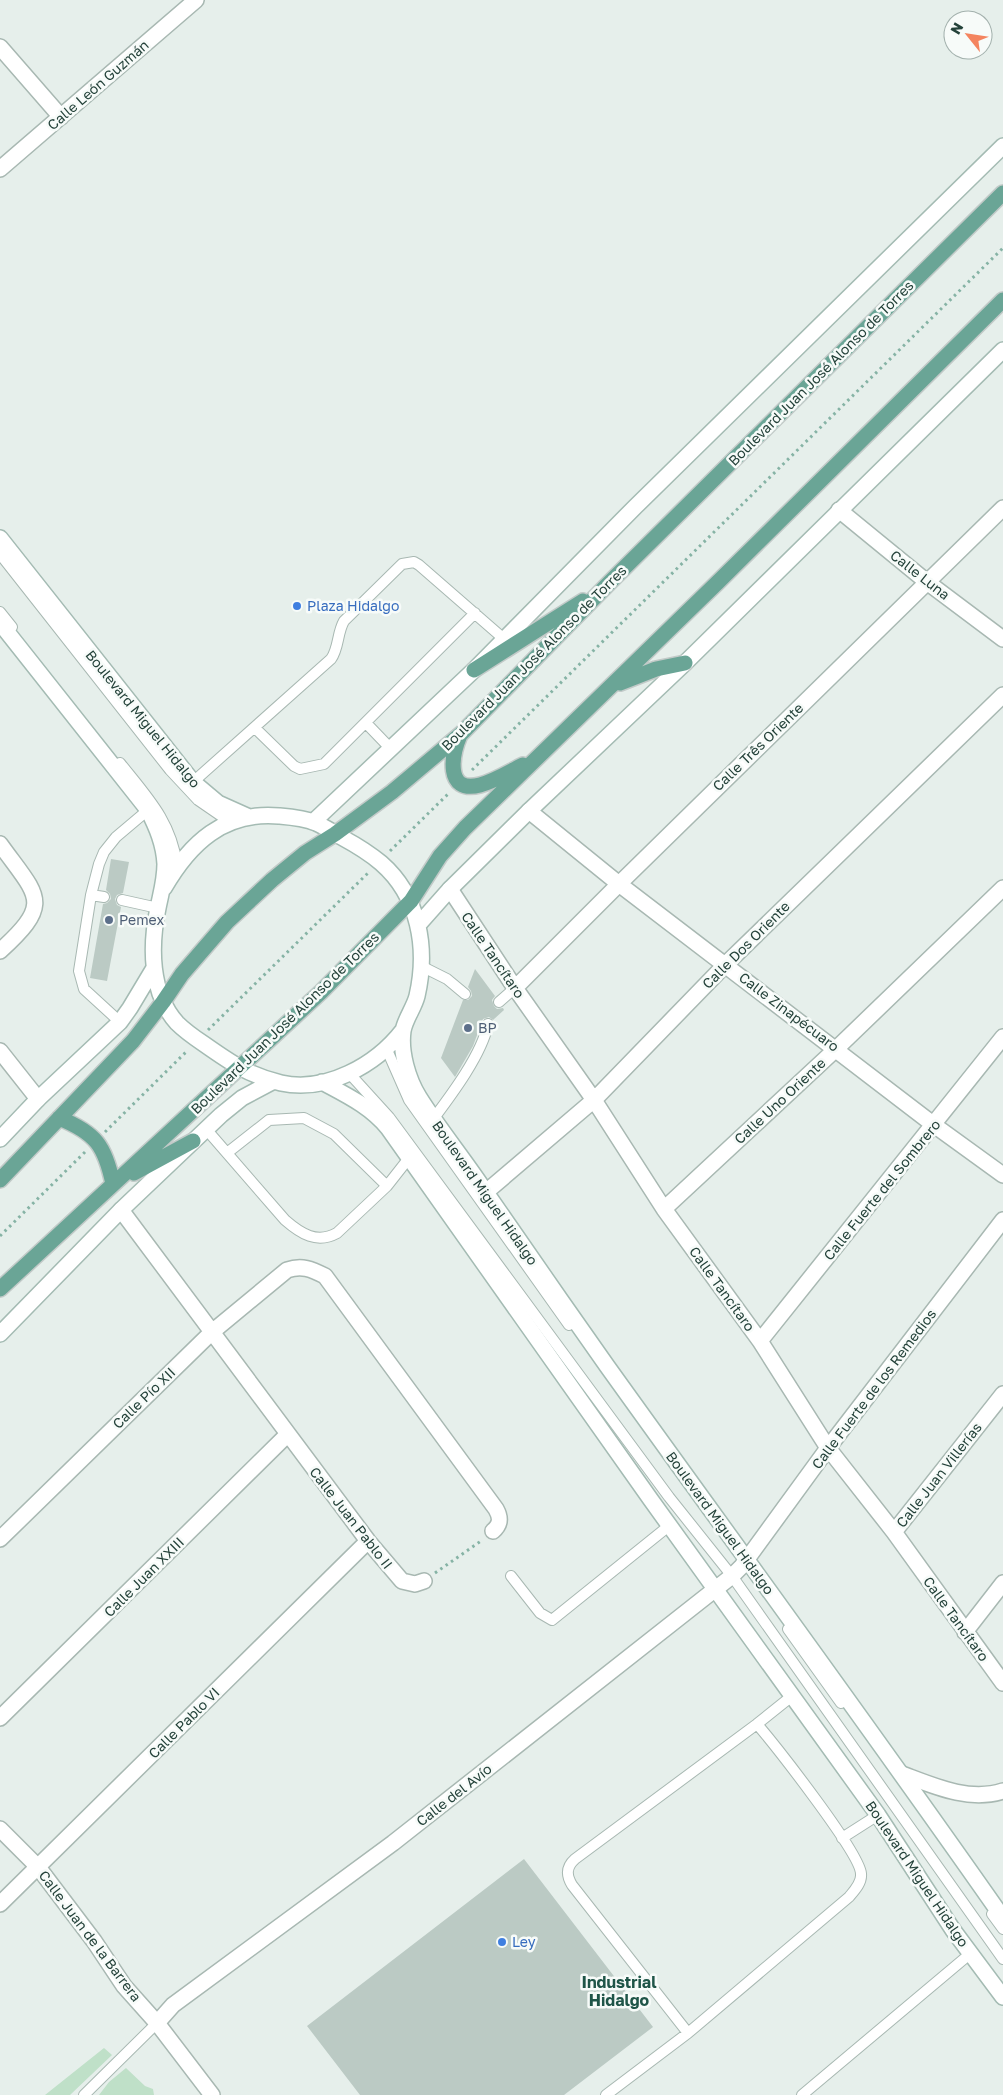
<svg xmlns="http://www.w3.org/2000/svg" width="1003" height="2095" viewBox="0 0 1003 2095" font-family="'Golos Text',sans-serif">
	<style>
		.green { fill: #bfe0c8 }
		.building { fill: #bbcac4 }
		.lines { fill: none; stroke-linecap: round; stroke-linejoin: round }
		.lane-casing { stroke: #a8b8b2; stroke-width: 12 }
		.street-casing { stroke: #a8b8b2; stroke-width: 18 }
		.secondary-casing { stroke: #a4bbb3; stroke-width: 18 }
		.primary-casing { stroke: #c2cac8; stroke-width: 18 }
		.path { stroke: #86b3a5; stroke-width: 3; stroke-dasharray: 2.5 4; stroke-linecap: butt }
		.lane { stroke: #fff; stroke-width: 10 }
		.street { stroke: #fff; stroke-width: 15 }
		.secondary { stroke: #fff; stroke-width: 15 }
		.primary { stroke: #6aa596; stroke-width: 15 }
		.shop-dot { fill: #3f7fe0; stroke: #f7fbf9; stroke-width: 2 }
		.service-dot { fill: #5c6f8a; stroke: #f7fbf9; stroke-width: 2 }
		.labels { text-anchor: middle; stroke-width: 5; stroke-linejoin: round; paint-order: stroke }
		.street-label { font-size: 14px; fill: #24423a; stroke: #f7fbf9 }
		.shop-label { font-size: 14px; fill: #366cbe; stroke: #f7fbf9; text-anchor: start }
		.service-label { font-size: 14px; fill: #4e5e75; stroke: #f7fbf9; text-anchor: start }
		.quarter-label { font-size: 16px; font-weight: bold; fill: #1f5548; stroke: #f7fbf9 }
	</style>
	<rect width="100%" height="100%" fill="#e6efeb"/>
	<!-- green -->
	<path class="green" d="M104 2048 112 2055 70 2095H45Z
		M126 2068 145 2086 153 2089 154 2095H99L109 2082Z"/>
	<!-- building -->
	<path class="building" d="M111 859 129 862 123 893 117 895 115 899 117 905 121 907 107 981 90 978 103 904 107 903 111 899 110 894 106 890Z
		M475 969 495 996 492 1000 494 1006 497 1009 503 1008 504 1010 493 1020 489 1017 483 1019 473 1046 455 1077 441 1058 463 1000H468L472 996 471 991 468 987Z
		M524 1859 653 2027 564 2095H360L307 2026Z"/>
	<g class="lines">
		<!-- lane casing -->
		<g class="lane-casing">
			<path id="lane" d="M0 554 170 770 198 800 230 822
				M0 612 12 627
				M366 723 391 749
				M255 728 294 766 300 769 324 764 475 613
				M120 763C147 797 171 821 177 865
				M193 782 331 659C339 648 337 633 344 621L402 564 414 562 419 565 504 639
				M91 895 104 897
				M122 900 158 908
				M421 966 447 979 465 994
				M499 1002 515 988
				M120 1022 84 989 79 971 91 895 99 864 104 852 116 837 148 810
				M387 1050 409 1100 569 1325
				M349 1073 389 1117 669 1497 732 1576 1003 1959
				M434 1118C452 1094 482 1054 488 1024
				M206 1129 285 1220C301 1234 317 1244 337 1233L387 1186 409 1158
				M227 1153 269 1120 304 1118 334 1134 387 1186
				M511 1576 540 1613 552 1620 670 1525
				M788 1629 841 1703
				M757 1724 792 1696
				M842 1838 878 1815
				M992 1914 1003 1929
				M84 2095 157 2023
				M606 2095 688 2033 849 1897C854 1891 862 1883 861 1874 861 1854 774 1744 757 1724L575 1859C566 1867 566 1875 572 1885L688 2033
				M802 2095 971 1953"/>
		</g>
		<!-- street casing -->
		<g class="street-casing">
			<path id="street" d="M0 47 61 117
				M0 169 196 0
				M839 510 927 582 1003 639
				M529 811 619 884 934 1125 1003 1175
				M0 844C38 897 54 902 0 951
				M450 889 515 988 594 1100 664 1209 760 1341 828 1448 894 1532 1003 1683
				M515 988 619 884 1003 508
				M0 1051 38 1099
				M486 1192 594 1100 726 964 1003 695
				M664 1209 836 1049 1003 888
				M121 1210 368 1541 402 1581 415 1584 424 1581
				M760 1341 1003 1037
				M894 1532 1003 1394
				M0 1539 212 1332 287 1270C302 1265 311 1269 325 1276L496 1509C501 1518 501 1524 493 1531
				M965 1632 1003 1583
				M0 1718 287 1435
				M902 1774C934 1786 969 1802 1003 1791
				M0 1829 38 1867 94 1941 124 1986 157 2023 212 2095
				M0 1904 368 1541
				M157 2023 173 2005 393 1843 732 1576 742 1566 828 1448 1003 1220"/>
		</g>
		<!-- secondary casing -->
		<g class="secondary-casing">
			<path id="secondary" d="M0 538 193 782 218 803 247 816
				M0 623 148 810C157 828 164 844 165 864 165 880 161 893 158 908 150 946 150 993 177 1023 185 1031 195 1038 204 1044 231 1063 248 1075 281 1083 326 1093 376 1065 403 1030
				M313 822 474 670 635 507 1003 146
				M164 888C190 843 224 811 279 816 291 817 304 818 316 823 325 827 334 833 343 838 356 845 369 853 381 863 419 896 428 948 417 996 414 1008 405 1019 403 1031 400 1052 408 1079 419 1097 439 1129 464 1159 485 1191 525 1249 566 1308 607 1366 739 1550 873 1732 1003 1918
				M419 924 450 889 529 811 685 663 1003 350
				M322 1082C346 1095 370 1106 388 1128L651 1500 878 1815 953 1930 1003 1997
				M0 1139 38 1099 120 1022 130 1008 154 968
				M0 1334 121 1210 221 1115 242 1098 274 1081"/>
		</g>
		<!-- primary casing -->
		<g class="primary-casing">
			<path id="primary" d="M474 670 583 601
				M620 683 656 669 685 663
				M460 735C452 754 444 794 480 785 495 781 509 772 523 765
				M59 1118C96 1133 105 1146 113 1184
				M134 1173 193 1141
				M0 1180 133 1041 163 1002 182 974 227 922 272 880 305 853 335 834 392 792 461 734 609 583 1003 193
				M0 1289 321 992 411 901 440 856 465 828 718 582 1003 300"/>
		</g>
		<!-- path -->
		<path class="path" d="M472 770 1003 248
			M390 851 448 794
			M208 1030 368 873
			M105 1132 188 1050
			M0 1236 85 1152
			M435 1573 481 1541"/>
		<!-- lane -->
		<use href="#lane" class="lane"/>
		<!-- street -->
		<use href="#street" class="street"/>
		<!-- secondary -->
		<use href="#secondary" class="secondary"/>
		<!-- primary -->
		<use href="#primary" class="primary"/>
	</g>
	<!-- markers -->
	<g class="shop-dot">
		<circle cx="297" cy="606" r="5"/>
		<circle cx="502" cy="1942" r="5"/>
	</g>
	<g class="service-dot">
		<circle cx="109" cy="920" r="5"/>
		<circle cx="468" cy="1028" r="5"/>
	</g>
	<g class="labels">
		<!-- street labels -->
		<g class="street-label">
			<text transform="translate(98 85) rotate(-41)" y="5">Calle León Guzmán</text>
			<text transform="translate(821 373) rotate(-45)" y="5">Boulevard Juan José Alonso de Torres</text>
			<text transform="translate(920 575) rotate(38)" y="5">Calle Luna</text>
			<text transform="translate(534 658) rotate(-45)" y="5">Boulevard Juan José Alonso de Torres</text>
			<text transform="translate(143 719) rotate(51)" y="5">Boulevard Miguel Hidalgo</text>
			<text transform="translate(758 747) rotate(-44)" y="5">Calle Três Oriente</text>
			<text transform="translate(746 945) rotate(-45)" y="5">Calle Dos Oriente</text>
			<text transform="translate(493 955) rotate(56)" y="5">Calle Tancítaro</text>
			<text transform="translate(789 1012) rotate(37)" y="5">Calle Zinapécuaro</text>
			<text transform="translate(285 1023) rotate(-44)" y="5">Boulevard Juan José Alonso de Torres</text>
			<text transform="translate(780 1101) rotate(-43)" y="5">Calle Uno Oriente</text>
			<text transform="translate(882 1190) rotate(-51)" y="5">Calle Fuerte del Sombrero</text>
			<text transform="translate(485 1193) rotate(55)" y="5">Boulevard Miguel Hidalgo</text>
			<text transform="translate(722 1289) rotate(54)" y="5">Calle Tancítaro</text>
			<text transform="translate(874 1389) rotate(-53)" y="5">Calle Fuerte de los Remedios</text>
			<text transform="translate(144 1398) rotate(-44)" y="5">Calle Pío XII</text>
			<text transform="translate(939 1475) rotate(-52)" y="5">Calle Juan Villerías</text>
			<text transform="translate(351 1518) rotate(52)" y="5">Calle Juan Pablo II</text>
			<text transform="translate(720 1523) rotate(54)" y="5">Boulevard Miguel Hidalgo</text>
			<text transform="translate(144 1577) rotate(-45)" y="5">Calle Juan XXIII</text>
			<text transform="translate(956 1619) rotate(54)" y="5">Calle Tancítaro</text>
			<text transform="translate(184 1723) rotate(-45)" y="5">Calle Pablo VI</text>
			<text transform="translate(454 1795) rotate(-38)" y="5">Calle del Avío</text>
			<text transform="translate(917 1874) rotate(56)" y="5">Boulevard Miguel Hidalgo</text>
			<text transform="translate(90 1936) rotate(53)" y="5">Calle Juan de la Barrera</text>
		</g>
		<!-- shop labels -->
		<g class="shop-label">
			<text x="307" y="611">Plaza Hidalgo</text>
			<text x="512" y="1947">Ley</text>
		</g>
		<!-- service labels -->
		<g class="service-label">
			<text x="119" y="925">Pemex</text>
			<text x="478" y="1033">BP</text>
		</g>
		<!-- quarter labels -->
		<g class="quarter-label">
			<text x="619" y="1988">Industrial<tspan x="619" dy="18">Hidalgo</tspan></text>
		</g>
	</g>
	<!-- north arrow -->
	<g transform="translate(968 35) rotate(300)"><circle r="24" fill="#f7fbf9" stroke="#a3b1ad"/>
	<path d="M0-4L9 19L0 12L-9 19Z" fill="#f4845f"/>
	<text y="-8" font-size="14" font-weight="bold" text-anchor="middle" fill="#24423a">N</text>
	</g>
</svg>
